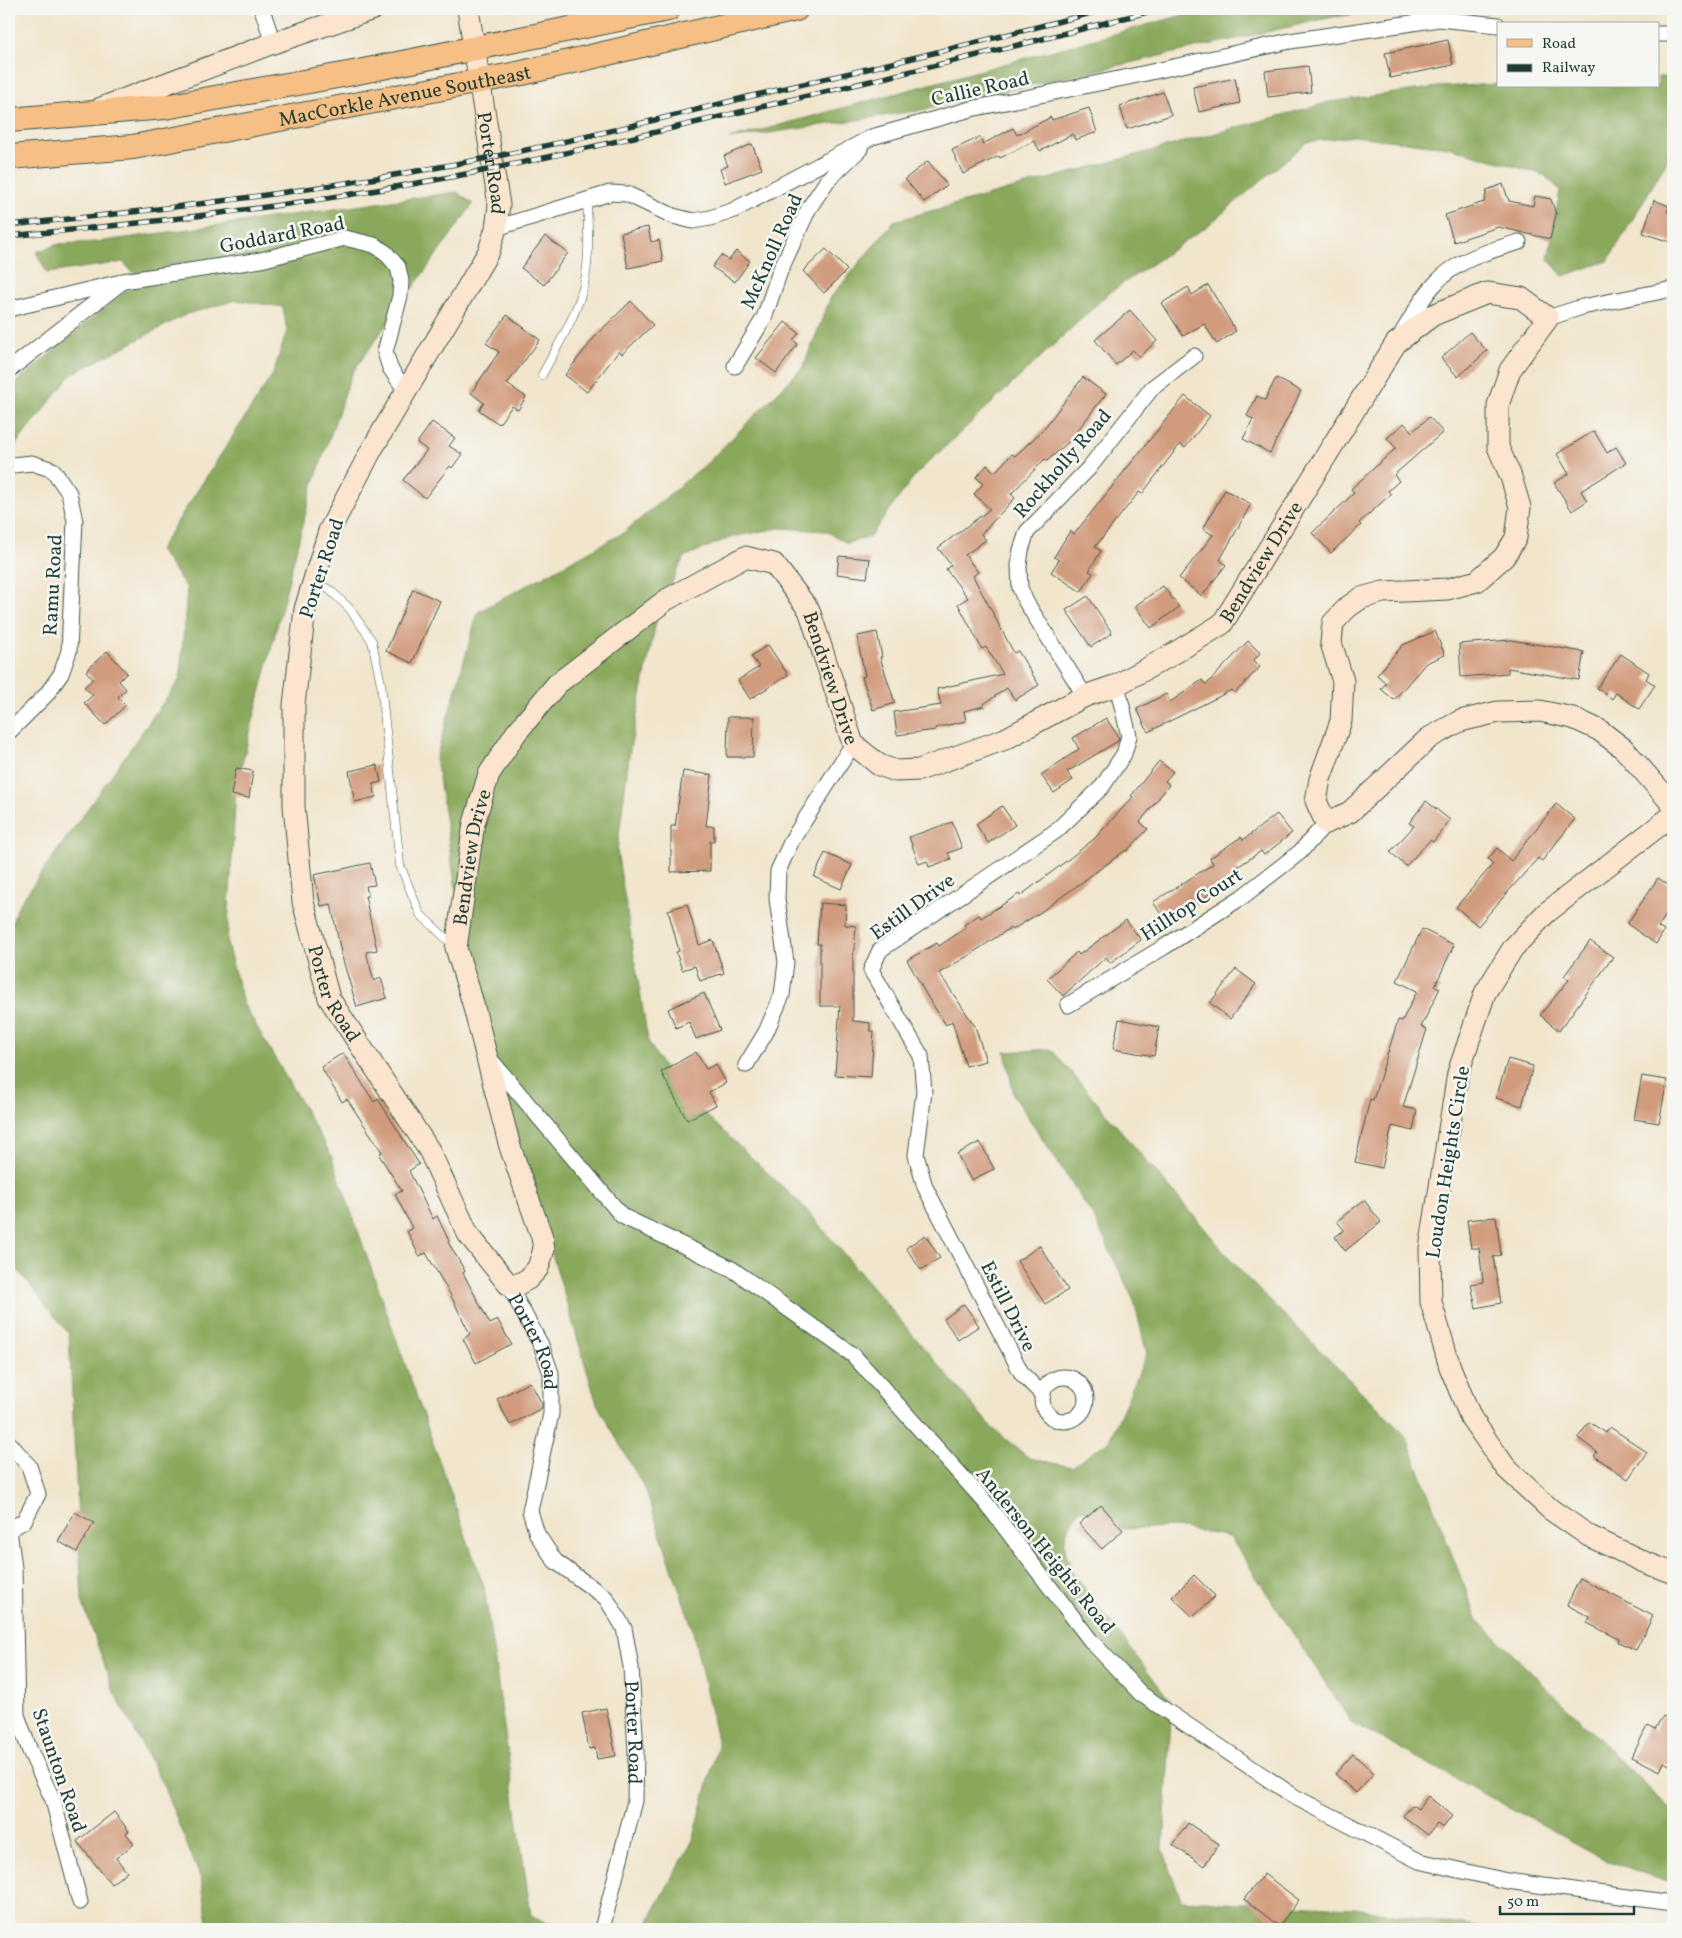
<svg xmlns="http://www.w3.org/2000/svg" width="1682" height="1938" viewBox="0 0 1682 1938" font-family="Vollkorn,serif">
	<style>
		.forest { fill: #8aa85b; stroke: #547248 }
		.building { fill: #d19b7d }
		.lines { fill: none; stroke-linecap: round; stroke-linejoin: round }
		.lane-casing { stroke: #3e564b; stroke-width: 9 }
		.street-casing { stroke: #3e564b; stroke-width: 17 }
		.secondary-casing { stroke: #3e564b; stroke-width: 23 }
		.primary-casing { stroke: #3e564b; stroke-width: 26 }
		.lane { stroke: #fff; stroke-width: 8 }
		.street { stroke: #fff; stroke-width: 15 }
		.secondary { stroke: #fbe5cf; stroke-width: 21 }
		.primary { stroke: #f5bf86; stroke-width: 24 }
		.rail-casing { stroke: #1f3d34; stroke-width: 5.5 }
		.rail { stroke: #f6f6f2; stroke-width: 4; stroke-dasharray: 11; stroke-linecap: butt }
		.labels { text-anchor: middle; stroke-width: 5; stroke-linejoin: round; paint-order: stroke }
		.street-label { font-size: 20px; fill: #1f3d34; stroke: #f6f6f2 }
	</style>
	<rect width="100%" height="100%" fill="#f6f6f2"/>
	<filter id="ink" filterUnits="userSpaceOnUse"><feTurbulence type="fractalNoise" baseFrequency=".02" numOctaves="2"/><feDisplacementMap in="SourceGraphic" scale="10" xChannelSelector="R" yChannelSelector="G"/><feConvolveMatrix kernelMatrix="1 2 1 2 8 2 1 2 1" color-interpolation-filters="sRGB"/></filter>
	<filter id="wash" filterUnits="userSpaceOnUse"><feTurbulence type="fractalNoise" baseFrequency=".0096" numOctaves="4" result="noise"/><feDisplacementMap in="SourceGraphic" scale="20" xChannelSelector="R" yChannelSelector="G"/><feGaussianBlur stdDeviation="1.12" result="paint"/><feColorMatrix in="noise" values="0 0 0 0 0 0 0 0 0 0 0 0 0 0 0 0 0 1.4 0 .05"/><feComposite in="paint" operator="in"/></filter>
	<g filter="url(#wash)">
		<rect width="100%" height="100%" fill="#f1e5cc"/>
		<!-- forest -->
		<path class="forest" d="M1205 9H1396L1333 17 917 111 729 139Z
			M1658 77H1673V151L1608 261 1563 276 1548 259 1560 190 1544 175 1448 147 1353 136 1307 142 1206 227 1109 293 915 475 870 537 847 543 826 531 779 528 731 537 684 557 658 612 630 749 617 851 648 1041 673 1084 805 1208 992 1428 1029 1458 1072 1467 1109 1441 1147 1354 1134 1301 1093 1216 1014 1096 1005 1052 1051 1049 1246 1277 1406 1436 1477 1619 1673 1812V1883L1614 1864 1351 1722 1230 1537 1176 1527 1124 1529 1081 1509C1061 1536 1061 1542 1073 1573L1172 1703 1163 1849 1181 1900 1354 1908 1488 1929H644L693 1840 718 1745 692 1627 646 1491 597 1404 469 976 436 758 478 612 623 533 706 464 803 367 831 297 894 221 1330 102 1438 87 1498 84V86H1658Z
			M457 192 473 204 352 373 312 488 236 788 227 943 243 1003 331 1155 484 1587 531 1915 559 1929H209L201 1879 162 1783 114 1692 82 1601 69 1334 9 1259V931L18 906 180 679 187 588 159 550 273 374 287 331 283 307 236 300 187 314 72 374 9 453V388C53 352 95 314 140 280L123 262 47 273 36 252 59 244 97 242Z"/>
		<g id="blocks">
			<!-- building -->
			<path class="building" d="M1448 40 1453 65 1390 78 1385 53Z
				M1308 66 1311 92 1268 97 1265 71Z
				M1235 78 1240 103 1199 112 1193 87Z
				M1163 92 1171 115 1127 129 1120 106Z
				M1089 108 1097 132 1075 140 1073 134 1040 151 1034 141 1000 158 999 156 963 174 952 150 980 137 983 144 1013 128 1017 135 1051 117 1052 120Z
				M752 144 762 169 725 183 720 169 728 166 724 156Z
				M928 161 947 185 924 202 905 179Z
				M1503 184 1509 201 1533 206 1535 196 1551 199 1556 214 1550 239 1498 227 1454 242 1445 215 1484 202 1487 190Z
				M1654 200 1669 206 1667 212 1673 214V243L1643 233Z
				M648 227 651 242 659 240 663 261 628 268 621 233Z
				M545 236 568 253 544 285 521 268Z
				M826 249 847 270 824 293 803 271Z
				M736 251 750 261 735 282 712 267 721 255 729 260Z
				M1208 285 1236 331 1217 344 1204 324 1183 336 1162 303 1188 287 1192 295Z
				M631 301 653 325 622 354 619 351 587 392 565 375 597 334Z
				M1130 310 1157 341 1139 357 1133 350 1116 365 1095 340Z
				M507 315 540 340 507 384 526 397 518 410 512 406 499 424 479 410 484 403 471 393 499 352 486 343Z
				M785 322 799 333 793 340 798 344 776 373 756 358Z
				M1470 332 1487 351 1458 377 1441 358Z
				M1083 377 1106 394 1077 431 1079 433 1047 461 1045 459 1011 494 1015 498 981 534 986 540 965 555 978 572 973 576 1014 653 1018 651 1039 685 1015 700 1007 688 984 704V706L964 711 966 721 935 728 936 730 897 735 894 712 941 705 937 689 1003 674 986 647 982 649 958 604 968 598 946 569 951 565 938 548 990 509 974 494 983 484 976 477 987 465 995 472 1012 454 1015 456 1042 431Z
				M1276 378 1301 391 1270 453 1243 439 1253 419 1247 416 1257 396 1265 400Z
				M1185 396 1210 416 1185 448 1180 444 1142 494 1139 492 1095 547 1101 551 1089 571 1093 573 1081 592 1051 572 1059 560 1054 557 1070 531 1074 534Z
				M1429 417 1443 432 1394 475 1399 481 1388 491 1391 494 1359 523 1361 525 1331 553 1312 533 1354 493 1351 489 1396 448 1387 438 1404 423 1412 432Z
				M432 422 455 438 449 446 462 454 452 468 450 466 425 498 403 480 427 450 417 443Z
				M1594 431 1607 453 1616 447 1626 463 1581 491 1587 501 1572 511 1554 483 1569 474 1557 454Z
				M1225 490 1251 504 1220 560 1226 565 1202 596 1179 578 1213 535 1203 529Z
				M839 556 870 559 867 578 837 574Z
				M1163 586 1179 607 1151 628 1135 606Z
				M413 589 440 601 412 663 386 651Z
				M1088 596 1112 633 1091 647 1066 610Z
				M1435 631 1445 655 1426 663 1394 700 1381 689 1386 683 1377 675 1403 645Z
				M877 632 882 657H880L895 703 873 710 862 677 865 676 857 636Z
				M1511 640 1584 652 1579 680 1508 668V673L1461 677 1459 644Z
				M1248 641 1260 653 1254 660 1260 667 1235 693 1232 690 1148 732 1137 709 1166 694 1170 702 1202 680 1206 685Z
				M768 645 788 675 750 699 738 680 759 667 751 656Z
				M107 651 127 673 119 681 126 689 118 697 126 705 105 725 84 703 93 695 84 687 93 679 86 671Z
				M1621 654 1649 673 1646 679 1655 685 1639 709 1616 693 1612 699 1597 688Z
				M728 717H754L753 757H727Z
				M1106 718 1119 738 1118 741 1067 772 1073 780 1054 793 1041 775 1079 749 1073 738Z
				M1159 761 1173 772 1165 781 1169 785 1140 822 1148 829 1127 851 1126 850 1041 912 1012 930 1010 928 968 956 939 973 975 1026 986 1061 966 1066 952 1021 946 1025 927 996 907 960 937 943 939 946 966 928 964 925 979 915 981 918 1019 894 1020 896 1069 859 1095 838 1133 797 1131 796Z
				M377 765 381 782 373 784 376 797 355 802 349 771Z
				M236 768 253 771 249 798 231 795Z
				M683 771 712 775 706 826H714V841H710V871L671 872V826H675Z
				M1426 801 1450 820 1433 842 1430 840 1406 866 1390 852 1414 826 1409 823Z
				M1556 804 1575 819 1542 861 1538 858 1478 926 1456 907 1493 864 1488 859 1497 848 1511 861Z
				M1002 806 1015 825 988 843 976 824Z
				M1277 814 1292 833 1264 855 1261 851 1236 868 1240 874 1167 923 1153 902 1213 864 1210 858 1241 837 1243 840Z
				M952 822 962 848 948 853 951 859 929 867 927 861 919 864 909 837Z
				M825 853 852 865 841 889 814 877Z
				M370 863 375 885 366 886 368 896H365L377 950 366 952 374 981 381 978 387 998 357 1007 342 957 331 904 321 906 314 875Z
				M1658 878 1673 888V905L1658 927 1664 931 1656 944 1627 924Z
				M820 903 846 905 845 925 856 926 853 960V1021L870 1023V1031H874L871 1077 835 1075 840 1006H820V944H817Z
				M687 904 699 945 713 940 724 973 700 981 695 966 682 970 676 952 679 951 668 910Z
				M1126 920 1141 940 1110 963 1106 957 1063 996 1047 979 1077 952 1079 955Z
				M1422 929 1454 945 1435 986 1440 988 1421 1027 1427 1029 1403 1107 1417 1110 1413 1131 1392 1126 1382 1168 1355 1162 1370 1099 1373 1100 1398 1020 1402 1021 1417 991 1397 981Z
				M1590 941 1613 957 1559 1031 1540 1015 1569 980 1564 976Z
				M1236 969 1256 984 1230 1019 1210 1003Z
				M704 993 720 1030 696 1039 689 1022 676 1028 668 1009Z
				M1119 1019 1159 1027 1154 1056 1113 1049Z
				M696 1052 706 1069 716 1064 726 1083 709 1092 716 1105 687 1120 661 1072Z
				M343 1053 374 1102 378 1099 419 1164 409 1171 433 1219 437 1216 449 1241 448 1242 465 1271 463 1273 490 1324 498 1320 511 1344 476 1363 463 1339 470 1334 450 1294 426 1253 419 1256 407 1231 412 1228 395 1194 402 1191 379 1155 382 1152 347 1099 342 1102 321 1067Z
				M1508 1059 1533 1066 1522 1106 1496 1098Z
				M1642 1076 1667 1080 1659 1123 1634 1119Z
				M980 1142 994 1169 971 1180 957 1154Z
				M1364 1200 1381 1222 1345 1251 1335 1237 1344 1230 1337 1221Z
				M1496 1217 1501 1255 1493 1257 1501 1303 1476 1308 1471 1284 1483 1282 1479 1248H1471L1467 1220Z
				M925 1235 940 1258 921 1270 906 1248Z
				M1040 1246 1068 1290 1045 1304 1017 1261Z
				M964 1304 979 1326 958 1340 944 1319Z
				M530 1382 542 1404V1408L510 1425 497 1399Z
				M1589 1422 1606 1433 1610 1427 1647 1452 1628 1479 1594 1456 1597 1452 1578 1438Z
				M1101 1505 1123 1530 1102 1549 1079 1524Z
				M75 1512 94 1523 77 1552 58 1541Z
				M1194 1575 1215 1596 1193 1617 1172 1597Z
				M1580 1578 1653 1616 1636 1650 1618 1642 1619 1639 1587 1623 1590 1617 1567 1605Z
				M606 1708 616 1756 597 1759 595 1748 589 1749 582 1713Z
				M1663 1716 1673 1721V1767L1664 1762 1660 1771 1632 1757 1647 1726 1655 1730Z
				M1353 1754 1374 1773 1356 1793 1335 1774Z
				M1428 1796 1452 1816 1443 1828 1437 1824 1428 1835 1403 1816 1412 1805 1418 1809Z
				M114 1812 129 1831 126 1833 134 1844 116 1858 127 1872 111 1884 77 1841Z
				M1188 1823 1219 1844 1204 1866 1173 1845Z
				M1264 1874 1299 1900 1279 1926 1244 1899Z"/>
		</g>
	</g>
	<g filter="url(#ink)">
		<use href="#blocks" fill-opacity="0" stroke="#3e564b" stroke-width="1"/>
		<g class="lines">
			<!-- lane casing -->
			<g class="lane-casing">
				<path id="lane" d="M542 375C556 349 572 323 581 295 591 265 588 231 587 199
					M315 582 330 590 349 608 372 641 381 684 400 865 420 914 454 946"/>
			</g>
			<!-- street casing -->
			<g class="street-casing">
				<g id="street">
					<path d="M262 9 273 43"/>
					<path d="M1658 34H1673"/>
					<path d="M496 228 610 193 627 194 673 216 693 221 710 218 732 211 872 137 971 109 1133 76 1290 41 1439 19 1498 25"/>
					<path d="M9 309 117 283"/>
					<path d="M1548 318 1582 307 1673 289"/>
					<path d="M1402 333C1412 317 1421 299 1434 285 1455 260 1489 251 1519 242"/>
					<path d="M735 366 764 318 780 271 809 208 827 181 860 149"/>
					<path d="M9 370 123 281 261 260 345 238 374 245 385 252 398 267 401 281 400 296 385 352 390 368 406 391"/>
					<path d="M9 468 13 465 32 463 53 470 69 493 75 521 69 651 61 674 46 695 9 732"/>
					<path d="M1085 696 1026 602 1020 588 1019 566 1021 550 1027 532 1089 468 1152 388 1194 356"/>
					<path d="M1068 1005 1164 947 1242 897 1300 852 1326 823"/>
					<path d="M490 1059 622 1216 732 1269 853 1355 986 1503 1091 1641 1141 1694 1295 1797 1419 1861 1507 1881 1673 1903"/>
					<path d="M746 1065 766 1032 782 995 786 962 777 899 778 871 792 840 853 744"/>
					<path id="s1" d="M508 1284 541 1345 551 1373V1414L530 1511 537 1534 555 1561 606 1598 624 1628 631 1667 636 1751 635 1801 602 1929"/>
					<circle cx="1064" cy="1399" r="22"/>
					<path d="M1043 1395 1022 1374 925 1187 916 1155 924 1092 921 1056 871 970 880 950 1056 831 1102 787 1124 754 1129 736 1117 685"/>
					<path d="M9 1443 29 1466 38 1494 24 1521 9 1530 14 1568 17 1715 30 1751 53 1800 80 1902"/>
				</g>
			</g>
			<!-- secondary casing -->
			<g class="secondary-casing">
				<g id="secondary">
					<path id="s2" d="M468 9 499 205 496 228 489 251 372 449 329 531 305 609 294 705V806L303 902 329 998 429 1150 468 1234 508 1284H519L528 1279 538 1268 544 1249 542 1237 510 1147 472 1000 456 948 474 823 489 774 516 733 557 684 666 600 745 557 774 564 809 610 853 744 879 765 896 771 919 770 1005 739 1085 696 1117 685 1173 654 1222 624 1396 343 1433 315 1487 293 1521 298 1548 318 1510 370 1498 405V447L1511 477 1520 507 1516 538 1504 557 1477 581 1448 589 1383 592 1361 598 1348 607 1333 623 1331 643 1343 681 1341 721 1320 779 1316 801 1326 823 1350 812 1429 738 1460 721 1498 712 1540 711 1573 718 1599 730 1624 749 1673 805"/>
					<path d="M101 108 273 43 373 9"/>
					<path d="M1673 815 1546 913 1513 948 1485 993 1458 1073 1430 1249 1431 1302 1450 1367 1471 1418 1506 1468 1550 1509 1589 1536 1644 1562 1673 1573"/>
				</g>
			</g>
			<!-- primary casing -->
			<g class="primary-casing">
				<g id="primary">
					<path d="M9 120 165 107 348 74 668 9"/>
					<path id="s3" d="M9 157 133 147 522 73 796 9"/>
				</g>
			</g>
			<!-- lane -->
			<use href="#lane" class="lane"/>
			<!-- street -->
			<use href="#street" class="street"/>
			<!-- secondary -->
			<use href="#secondary" class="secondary"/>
			<!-- primary -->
			<use href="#primary" class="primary"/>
			<!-- rail casing -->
			<g class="rail-casing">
				<path id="rail" d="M9 225C166 210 322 190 477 160 570 142 663 118 756 95 873 68 990 40 1106 9
					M9 236C167 222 325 202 482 171 584 150 685 125 786 101 910 72 1035 42 1158 9"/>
			</g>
			<!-- rail -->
			<use href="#rail" class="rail"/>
		</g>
	</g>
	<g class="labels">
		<!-- street labels -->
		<g class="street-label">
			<text transform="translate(980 88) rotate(-13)" y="7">Callie Road</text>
			<text dy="7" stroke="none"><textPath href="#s3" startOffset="401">MacCorkle Avenue Southeast</textPath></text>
			<text dy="7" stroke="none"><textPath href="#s2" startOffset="156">Porter Road</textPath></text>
			<text transform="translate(282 234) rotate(-11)" y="7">Goddard Road</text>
			<text transform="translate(771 251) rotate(-66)" y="7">McKnoll Road</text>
			<text transform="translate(1062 463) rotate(-49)" y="7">Rockholly Road</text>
			<text dy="7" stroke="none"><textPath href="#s2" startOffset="2984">Bendview Drive</textPath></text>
			<text transform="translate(321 568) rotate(-72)" y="7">Porter Road</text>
			<text transform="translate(52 585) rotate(-87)" y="7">Ramu Road</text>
			<text dy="7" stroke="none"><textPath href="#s2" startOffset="2429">Bendview Drive</textPath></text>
			<text dy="7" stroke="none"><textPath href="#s2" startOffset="1844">Bendview Drive</textPath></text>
			<text transform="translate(1191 904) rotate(-33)" y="7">Hilltop Court</text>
			<text transform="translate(912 906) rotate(-36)" y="7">Estill Drive</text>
			<text dy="7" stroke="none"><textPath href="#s2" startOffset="1041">Porter Road</textPath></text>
			<text transform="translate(1447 1162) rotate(-81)" y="7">Loudon Heights Circle</text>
			<text transform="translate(1009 1306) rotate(63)" y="7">Estill Drive</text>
			<text dy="7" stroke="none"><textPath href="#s1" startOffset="64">Porter Road</textPath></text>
			<text transform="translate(1046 1550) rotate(51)" y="7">Anderson Heights Road</text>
			<text dy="7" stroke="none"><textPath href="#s1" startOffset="499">Porter Road</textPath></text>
			<text transform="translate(60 1770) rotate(71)" y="7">Staunton Road</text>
		</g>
	</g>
	<!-- margin -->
	<rect width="1682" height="1938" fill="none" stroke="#f6f6f2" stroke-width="30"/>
	<!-- legend -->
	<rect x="1497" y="22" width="162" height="65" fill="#f6f6f2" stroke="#a0aca6"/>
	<rect x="1507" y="39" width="25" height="8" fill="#f5bf86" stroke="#a0aca6"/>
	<text x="1542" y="48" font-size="15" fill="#1f3d34">Road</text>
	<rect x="1507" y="64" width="25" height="8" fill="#1f3d34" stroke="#a0aca6"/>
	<text x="1542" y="72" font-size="15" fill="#1f3d34">Railway</text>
	<!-- scale -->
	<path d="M1500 1906v8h134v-8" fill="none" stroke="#1f3d34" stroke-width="2.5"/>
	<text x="1507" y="1906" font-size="15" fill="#1f3d34" stroke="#f6f6f2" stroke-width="4" paint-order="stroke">50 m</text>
</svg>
